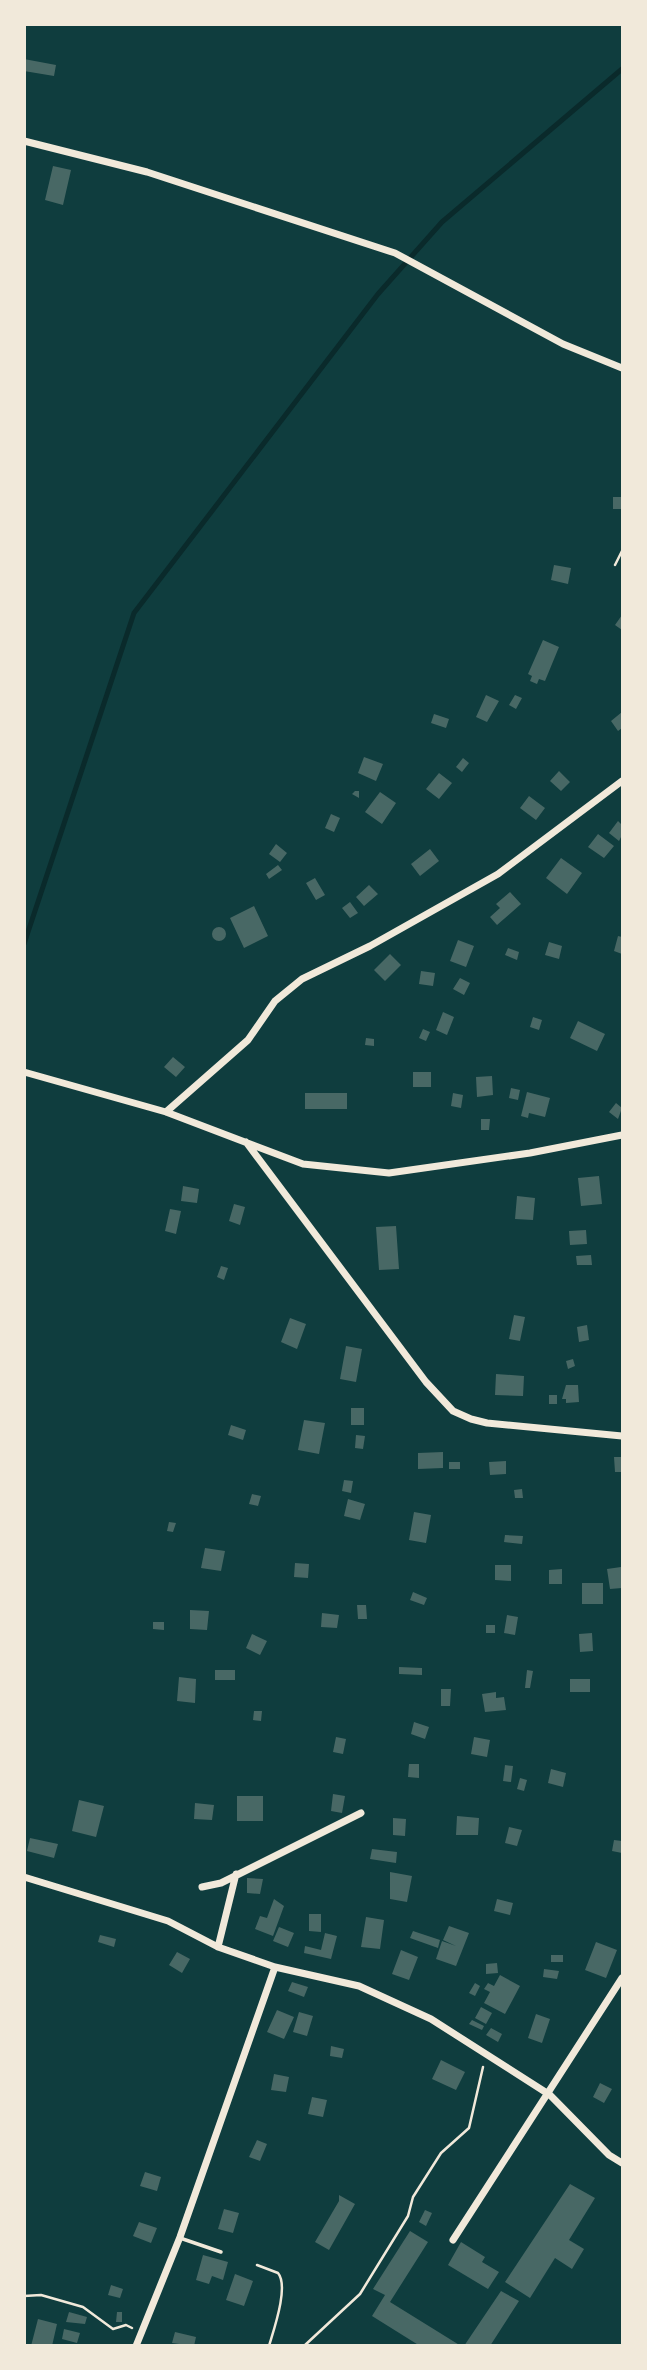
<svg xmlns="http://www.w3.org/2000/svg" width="647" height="2370" viewBox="0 0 647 2370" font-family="Lora,serif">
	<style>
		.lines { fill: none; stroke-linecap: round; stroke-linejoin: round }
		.stream { stroke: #0a2a2b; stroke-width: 5 }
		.building { fill: #486865 }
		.path { stroke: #f1e9da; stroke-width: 2.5 }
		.service { stroke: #f1e9da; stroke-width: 3.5 }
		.minor { stroke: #f1e9da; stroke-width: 7 }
	</style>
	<rect width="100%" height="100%" fill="#0f3d3e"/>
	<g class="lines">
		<!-- stream -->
		<path class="stream" d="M24 944 134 613 378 294 442 222 622 69"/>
	</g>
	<!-- building -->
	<path class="building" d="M24 59 56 65 54 76 24 71Z
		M53 166 71 170 63 205 45 200Z
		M613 497H622V509H613Z
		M554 565 571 568 568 584 551 580Z
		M622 615V630L615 625Z
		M543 640 559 647 545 681 539 679 537 684 530 681 532 676 528 674Z
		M486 695 499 701 487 722 476 717Z
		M515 695 522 698 516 709 509 705Z
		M622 712V728L618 731 611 721Z
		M434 714 449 719 446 728 431 723Z
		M364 757 383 764 376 781 358 773Z
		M463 758 469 763 462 772 456 767Z
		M559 771 570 782 561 791 550 781Z
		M439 773 452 783 439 799 426 789Z
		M355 791H359V798L352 794Z
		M380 792 396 803 382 824 365 812Z
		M529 796 545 808 536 820 520 808Z
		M331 814 340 818 334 832 325 828Z
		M618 821 622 825V835L619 841 609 833Z
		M598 834 614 846 604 858 588 847Z
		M276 844 287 853 280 862 269 854Z
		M430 849 439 861 420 876 411 864Z
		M561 858 582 873 567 894 546 878Z
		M278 865 282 870 269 879 266 874Z
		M315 878 325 895 316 900 306 883Z
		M369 885 378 894 364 906 356 897Z
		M510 892 521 904 497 925 490 917 500 908 496 904Z
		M350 902 358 913 350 918 342 908Z
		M254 906 268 936 244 948 230 918Z
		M212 934a7 7 0 1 1 14 0a7 7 0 1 1-14 0Z
		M618 936 622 937V954L614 951Z
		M458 940 474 946 466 967 450 961Z
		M549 942 562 946 559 959 545 955Z
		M508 948 519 952 517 960 505 955Z
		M390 954 401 965 385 981 374 970Z
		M421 971 435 973 433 986 419 984Z
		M460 978 470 983 464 995 453 989Z
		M443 1012 454 1017 447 1035 436 1030Z
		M533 1017 542 1020 539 1030 530 1027Z
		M578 1021 605 1034 597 1051 570 1038Z
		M423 1029 430 1032 426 1041 419 1038Z
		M366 1038 374 1039V1046L365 1045Z
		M173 1057 185 1067 176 1077 164 1067Z
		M413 1072H431V1087H413Z
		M492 1076 493 1095 477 1097 476 1077Z
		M511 1088 520 1090 518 1100 509 1098Z
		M527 1092 550 1098 545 1117 529 1113 528 1118 521 1116Z
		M305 1093H347V1109H305Z
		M453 1093 463 1095 461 1108 451 1106Z
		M616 1103 622 1108 618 1119 609 1112Z
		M481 1119H490L489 1130H481Z
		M599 1176 602 1204 581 1206 578 1178Z
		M183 1186 199 1189 197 1203 181 1201Z
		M517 1196 535 1198 533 1220 515 1219Z
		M234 1204 245 1207 240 1225 229 1221Z
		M170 1209 181 1211 176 1234 165 1231Z
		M396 1226 399 1269 379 1270 376 1227Z
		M586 1230 587 1244 570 1245 569 1231Z
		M591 1255 592 1265H577L576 1256Z
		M221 1266 228 1268 224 1280 217 1277Z
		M514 1315 525 1317 520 1341 509 1339Z
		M290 1318 306 1324 297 1349 281 1342Z
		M587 1325 589 1340 579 1342 577 1327Z
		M346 1346 362 1349 356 1382 340 1379Z
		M573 1359 575 1366 568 1369 566 1361Z
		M496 1374 524 1376 523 1396 495 1395Z
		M566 1385H578L579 1402 566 1403V1399H562Z
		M549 1395H557V1404H549Z
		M351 1408H364V1425H351Z
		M304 1420 325 1423 319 1454 298 1450Z
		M231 1425 246 1430 243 1440 228 1435Z
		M356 1435 365 1436 363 1449 355 1448Z
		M443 1452V1468L418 1469V1453Z
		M614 1457H622V1472H615Z
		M506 1461V1474L490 1475 489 1462Z
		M449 1462H460V1469H449Z
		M344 1480 353 1481 351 1493 342 1491Z
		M522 1489 523 1498H515L514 1490Z
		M252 1494 261 1496 258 1506 249 1504Z
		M348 1499 365 1504 360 1520 344 1516Z
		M414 1512 431 1515 426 1543 409 1540Z
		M169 1522 176 1523 173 1532 167 1531Z
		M505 1535 523 1536 522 1544 504 1542Z
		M205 1548 225 1551 221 1571 201 1568Z
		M295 1563 309 1564 308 1578 294 1577Z
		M495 1565H511V1581L495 1580Z
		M621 1567 622 1588 610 1589 607 1569Z
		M562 1569V1584H549V1570Z
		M582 1583H603V1604H582Z
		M413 1592 427 1598 424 1605 410 1600Z
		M357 1605H366L367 1619H358Z
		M190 1610 209 1611 207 1630 190 1629Z
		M322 1613 339 1615 337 1628 321 1627Z
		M507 1615 518 1617 515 1635 504 1633Z
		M153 1622H164V1630L153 1629Z
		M486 1625H495V1633H486Z
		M592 1633 593 1651 580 1652 579 1634Z
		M252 1634 267 1641 260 1655 246 1648Z
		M399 1667 422 1668V1675L399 1674Z
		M215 1670H235V1680H215Z
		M527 1670 533 1671 530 1688H525Z
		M179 1677 196 1679 195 1703 177 1701Z
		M570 1679H590V1692H570Z
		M441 1689H451L450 1706H441Z
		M496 1692V1698L504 1697 506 1710 485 1712 482 1694Z
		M254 1711H262L261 1721 253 1720Z
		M414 1722 429 1727 425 1739 411 1734Z
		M336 1737 346 1739 343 1754 333 1752Z
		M474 1737 490 1740 487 1757 471 1754Z
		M409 1764H419V1778L408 1777Z
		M505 1765 513 1766 511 1782 503 1781Z
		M551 1769 566 1773 563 1787 548 1783Z
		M520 1778 527 1780 524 1791 517 1789Z
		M333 1794 345 1796 342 1813 331 1811Z
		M237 1796H263V1821H237Z
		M79 1800 104 1806 96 1837 72 1831Z
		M195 1803 214 1805 212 1820 194 1819Z
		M457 1816 479 1818 478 1835H456Z
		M393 1818 406 1819 405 1836 393 1835Z
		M509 1827 522 1830 517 1846 505 1843Z
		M30 1838 58 1844 54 1858 27 1851Z
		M614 1840 622 1841V1853L612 1851Z
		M372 1849 397 1852 396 1863 370 1859Z
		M390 1872 412 1876 407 1902 390 1899Z
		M247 1878 263 1879 260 1894 247 1893Z
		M274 1899 284 1906 273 1936 255 1929 260 1916 267 1918Z
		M497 1899 513 1903 510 1915 494 1911Z
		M309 1914H321V1932L309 1931Z
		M366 1917 384 1920 380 1949 361 1947Z
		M449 1926 469 1933 456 1966 436 1959 442 1941 456 1946 443 1940Z
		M279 1927 294 1933 288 1947 273 1941Z
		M413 1931 440 1940 438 1948 410 1938Z
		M325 1933 337 1936 331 1959 304 1953 305 1946 321 1950Z
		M100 1935 116 1939 114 1947 98 1942Z
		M596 1942 617 1950 606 1978 585 1970Z
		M401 1950 418 1957 409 1980 392 1974Z
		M177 1952 190 1959 182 1973 169 1965Z
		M551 1955H563V1962H551Z
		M497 1963 498 1973 486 1974V1964Z
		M544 1969 559 1971 557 1979 543 1977Z
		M500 1975 520 1986 505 2014 484 2003 490 1992 484 1989 488 1983 494 1986Z
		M292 1982 308 1987 304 1997 288 1991Z
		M475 1983 480 1986 475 1996 469 1993Z
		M481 2007 492 2013 486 2024 475 2018Z
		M277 2010 294 2017 284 2039 267 2032Z
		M299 2012 313 2016 307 2036 293 2032Z
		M536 2014 550 2019 542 2043 528 2038Z
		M472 2020 484 2026 482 2030 469 2024Z
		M491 2028 502 2034 498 2042 486 2035Z
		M331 2046 344 2049 342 2058 330 2056Z
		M441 2060 465 2072 456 2090 432 2079Z
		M274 2074 289 2077 286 2092 271 2090Z
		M600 2083 612 2089 604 2103 593 2097Z
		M312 2097 327 2100 323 2117 308 2114Z
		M257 2140 267 2144 260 2161 249 2157Z
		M145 2172 161 2177 157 2191 140 2186Z
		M570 2184 595 2198 569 2240 584 2249 572 2269 555 2258 530 2298 505 2282Z
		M339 2195 355 2204 329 2250 315 2242 339 2201Z
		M224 2209 239 2213 233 2233 218 2229Z
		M425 2210 432 2213 426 2226 419 2222Z
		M139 2222 157 2228 151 2243 133 2236Z
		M410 2231 428 2242 390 2302 461 2346H420L372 2316 385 2295 373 2289Z
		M461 2242 485 2257 482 2262 499 2272 488 2289 448 2265Z
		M203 2255 228 2262 223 2280 212 2276 209 2284 196 2280Z
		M235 2274 253 2281 244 2306 226 2300Z
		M111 2285 123 2289 120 2298 108 2295Z
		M501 2291 519 2301 490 2346H464Z
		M69 2312 87 2317 85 2324 66 2322Z
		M117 2312H122V2322H116Z
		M38 2319 57 2324 52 2346H31Z
		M64 2329 80 2333 77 2343 62 2339Z
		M175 2332 196 2337 194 2346 172 2343Z"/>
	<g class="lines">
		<!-- path -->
		<path class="path" d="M615 565 622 551
			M257 2265 278 2273C289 2286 274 2329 269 2346
			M24 2296 41 2295 83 2307 113 2329 126 2325 132 2328
			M304 2346 360 2294 408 2216 413 2197 441 2153 469 2128 483 2067"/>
		<!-- service -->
		<path class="service" d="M180 2238 221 2252"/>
		<!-- minor -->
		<path class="minor" d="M24 141 147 172 395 253 563 344 622 368
			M24 1072 166 1112 303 1164 389 1173 530 1153 622 1135
			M166 1112 248 1040 275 1001 302 979 370 946 498 874 622 781
			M246 1142 426 1382 453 1411 471 1419 487 1423 622 1436
			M24 1877 168 1921 218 1947 275 1967 359 1986 431 2019 550 2095 609 2155 622 2163
			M202 1887 221 1883 361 1813
			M218 1947 236 1874
			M453 2240 622 1978
			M136 2346 180 2237 275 1967"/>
	</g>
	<!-- border -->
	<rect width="647" height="2370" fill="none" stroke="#f1e9da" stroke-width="52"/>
</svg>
